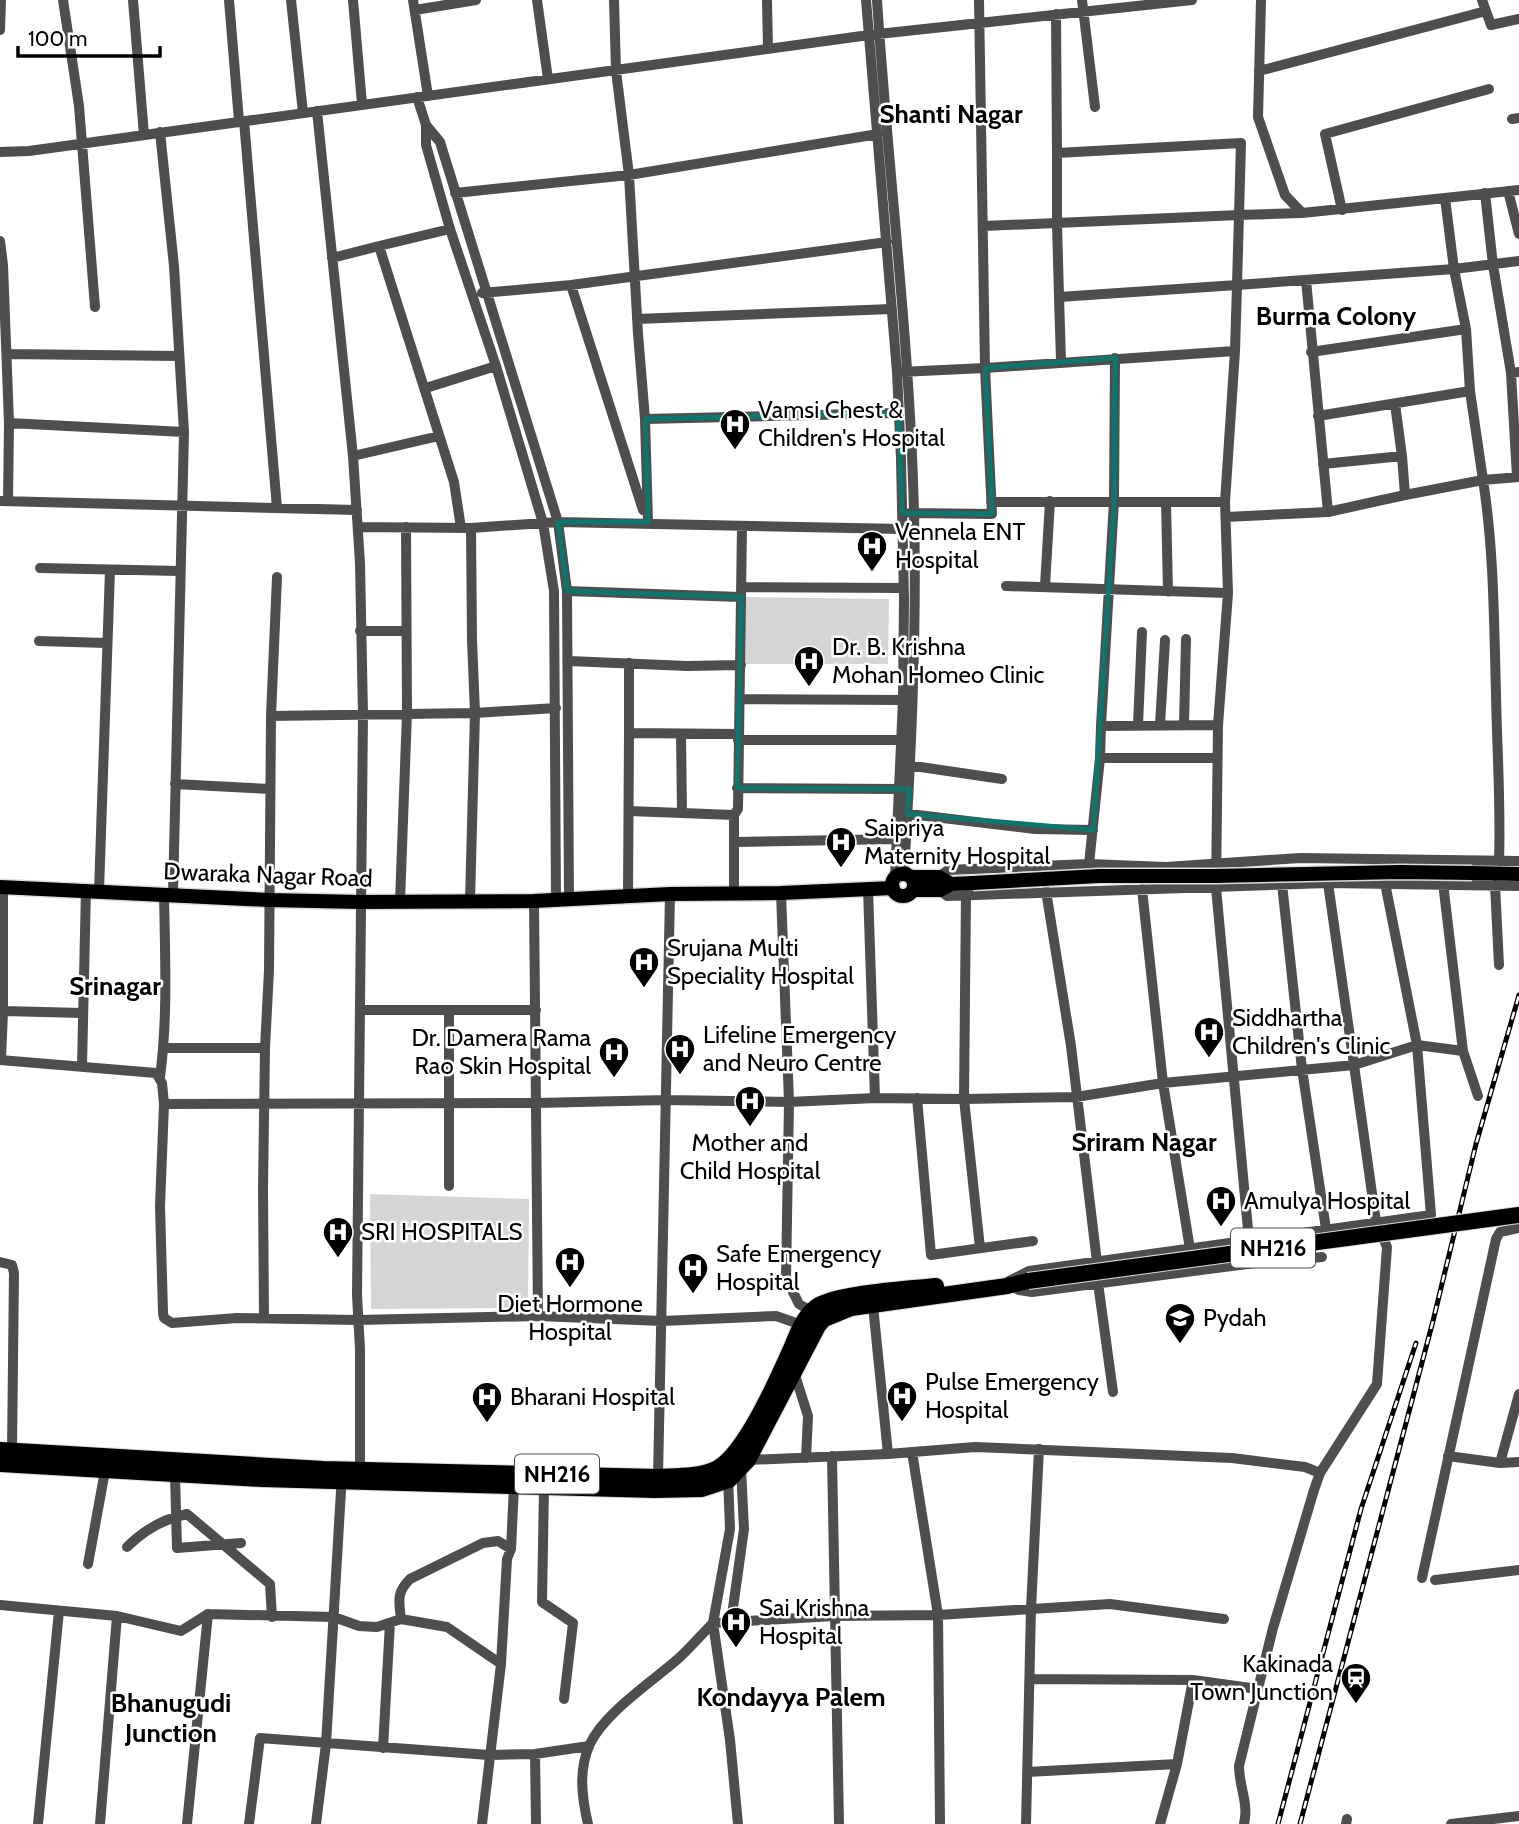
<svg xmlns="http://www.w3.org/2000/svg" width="1519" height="1824" viewBox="0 0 1519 1824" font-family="Cabin,sans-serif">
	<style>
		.green { fill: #d5d5d5 }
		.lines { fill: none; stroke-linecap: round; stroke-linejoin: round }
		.major-casing { stroke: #dbdbdb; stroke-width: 17 }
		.highway-casing { stroke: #dbdbdb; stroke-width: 18 }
		.minor { stroke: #4e4e4e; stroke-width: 10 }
		.major { stroke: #000; stroke-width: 14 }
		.highway { stroke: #000; stroke-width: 16 }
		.rail-casing { stroke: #000; stroke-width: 5 }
		.rail { stroke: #fff; stroke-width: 2.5; stroke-dasharray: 8; stroke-linecap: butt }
		.major-bridge-casing { stroke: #dbdbdb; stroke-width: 17; stroke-linecap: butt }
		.highway-bridge-casing { stroke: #dbdbdb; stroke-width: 18; stroke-linecap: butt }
		.major-bridge { stroke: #000; stroke-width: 14 }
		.highway-bridge { stroke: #000; stroke-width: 16 }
		.marked { fill: none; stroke: #0f766e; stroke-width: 5; stroke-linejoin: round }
		.labels { text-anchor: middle; stroke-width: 5; stroke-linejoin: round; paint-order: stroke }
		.shield { fill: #fff; stroke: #4c4c4c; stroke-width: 2 }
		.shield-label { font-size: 23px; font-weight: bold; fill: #000 }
		.poi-label { font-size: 24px; fill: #000; stroke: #fff; text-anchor: start }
		.street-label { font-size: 24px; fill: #000; stroke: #fff }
		.neighbourhood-label { font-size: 26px; font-weight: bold; fill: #000; stroke: #fff }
	</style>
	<rect width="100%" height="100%" fill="#fff"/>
	<!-- green -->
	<path class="green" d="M744 597 889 599 888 664H743Z
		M370 1194 529 1199 528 1300 524 1308 371 1309Z"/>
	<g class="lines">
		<!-- major casing -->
		<g class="major-casing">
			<path id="major" d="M1472 873 1519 874
				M892 885a11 11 0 1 1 22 0a11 11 0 1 1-22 0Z
				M911 877H939L951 884
				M0 887 269 900 360 902 534 901 670 894 781 893 893 888
				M913 890H940L951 884 973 883"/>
		</g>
		<!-- highway casing -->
		<g class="highway-casing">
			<path id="highway" d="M0 1450 323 1469 658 1477C678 1476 698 1477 716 1469 744 1455 776 1382 789 1353 796 1338 802 1317 816 1307 835 1293 910 1289 936 1286
				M0 1464 262 1479 655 1490 702 1489 729 1480 748 1460 818 1326 824 1319 851 1308 1007 1286 1028 1281"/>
		</g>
		<!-- minor -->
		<path class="minor" d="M63 0 79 106 95 307
			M133 0 144 135
			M229 0 239 121
			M291 0 303 113
			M353 0 362 104
			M413 0 428 96
			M537 0 548 79
			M614 0 616 71 629 175 638 334 645 419
			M767 0 768 49
			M866 0 897 372 901 459 904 599 903 700 895 877
			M877 0C888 171 910 342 914 513 917 633 911 754 904 874
			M1082 0 1095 107
			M1482 0 1491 25 1519 19
			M415 10 476 0
			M1056 14 1057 153
			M0 30 1 0
			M1259 71 1486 11
			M417 97 426 125V145L450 229 496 366 543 523 554 591 556 900
			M317 111 353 456
			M1512 119 1519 118
			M244 121 277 508
			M426 125 440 142 558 522 567 591 569 899
			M160 132 174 266 184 432 173 894
			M0 152 29 151 869 35 1192 0
			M1508 191 1519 234
			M455 193 629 175 878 134
			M1485 193 1493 265 1511 373 1519 372
			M1445 198 1519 190
			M1342 210 1325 134 1489 89
			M983 226 1057 223V153L1241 143 1239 215 1302 213 1285 195 1258 117 1261 0
			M450 229 379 246 454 482 461 528
			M0 241 3 265 0 266
			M332 258 379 246
			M3 265 9 423 184 432
			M571 285 643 510
			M482 293 571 285 887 242
			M1059 297 1057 223 1239 215 1237 285 1454 269 1445 198 1302 213
			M637 319 892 309
			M1311 352 1466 329
			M7 354 179 356
			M1061 361 1059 297 1237 285 1235 351
			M900 372 985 368 979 0
			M1511 373 1517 477
			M426 388 496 366
			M1318 416 1470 391 1466 329 1454 269 1519 261
			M1323 464 1402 456 1395 404
			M1405 495 1483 480 1470 391
			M0 501 357 510
			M8 501 9 423
			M991 502H1225
			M1166 502 1168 592
			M1328 512 1405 495 1402 456
			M910 513 992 514 985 368 1235 351 1225 502 1228 593 1218 725
			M1226 517 1328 512 1306 280
			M648 522 645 419 898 413
			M358 527 471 528 558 522 902 529
			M40 568 180 571
			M277 577 271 716 475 713 556 708
			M1006 586 1228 593
			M1045 586 1050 501
			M741 587 903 588
			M567 591 741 597
			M360 631H406
			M39 641 107 643
			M569 661 687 666 741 665
			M629 663V733
			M740 699 903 700
			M1138 725 1142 632
			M1160 725 1165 640
			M1184 725 1186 639
			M1101 726 1114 501 1115 358
			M681 735 682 812
			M738 740H901
			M1100 758H1217
			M907 765 1002 779
			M175 784 270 789
			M737 788 899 789
			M629 811 734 815
			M901 813 1035 829 1093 830
			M735 842 898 839
			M1499 861C1501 805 1497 750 1496 694 1494 623 1494 550 1483 480L1519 477
			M1089 864 1100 758 1101 726 1218 725 1216 888 1249 1240
			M939 877 948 870 1089 864 1166 867 1300 858 1519 861
			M1328 883 1354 1065 1417 1045 1463 1051
			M1443 883 1463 1051 1478 1096
			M1282 884 1302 1069 1326 1229
			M1495 885 1499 965
			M3 887V1011L82 1013
			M868 889 875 1098
			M1142 889 1163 1083 1190 1249
			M940 890 947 896 1328 883 1519 886
			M99 891 110 570
			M1046 891 1071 1046 1097 1262
			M734 893V815L738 809 742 527
			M781 893 789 1102 786 1278 799 1304 816 1314
			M628 896 629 733 738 734
			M470 901 475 713 472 640 471 528
			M534 901 538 1316
			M400 902 407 713 406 527
			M360 1010H536
			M164 1048H265
			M0 1060 156 1073 162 1083 164 1104 160 1206 163 1313 164 1318 172 1323 237 1318 358 1320 538 1316 662 1321 776 1316 802 1325
			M1 1060 3 1011
			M82 1066 86 889
			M160 1077C168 1017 165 955 164 894
			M917 1098 931 1255 1033 1241
			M164 1104 537 1103 665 1100 789 1102 875 1098 964 1099 966 894
			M449 1186V1010
			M980 1248 964 1099 1076 1097 1163 1083 1354 1065 1376 1222 1387 1247 1377 1384 1320 1473 1314 1490 1273 1628 1239 1766C1239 1787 1249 1803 1244 1824
			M0 1262 12 1265 14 1273 12 1451
			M1009 1281 1029 1271 1431 1215 1417 1045 1385 883
			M1098 1283 1113 1392
			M1011 1285 1019 1290 1032 1292 1255 1263 1322 1257
			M873 1306 888 1454
			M264 1317 263 1188 265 1048 269 970 271 716
			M794 1372 808 1416 806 1458
			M912 1452 938 1615 940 1824
			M832 1456 839 1824
			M1448 1456 1500 1463 1519 1462
			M748 1460 888 1454 975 1447 1232 1458 1305 1467 1320 1473
			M1500 1463 1519 1394
			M360 1473V1349L357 1295 363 715 360 563 353 456 439 436
			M175 1475 177 1548 241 1543
			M728 1476 730 1529 713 1623 730 1740 738 1824
			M658 1477 670 894
			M544 1487 542 1602 573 1623 564 1699
			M127 1547C144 1530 163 1519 187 1514L270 1584 272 1617
			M511 1549 514 1486
			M88 1564 105 1471
			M1422 1578 1496 1239 1500 1232 1519 1228
			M1435 1580 1519 1570
			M0 1605 117 1616 100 1824
			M117 1616 181 1631 208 1614
			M401 1619C399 1601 396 1593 410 1579L483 1543 498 1541 511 1549 507 1559 501 1664 482 1824
			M731 1622 744 1529 741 1468
			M1030 1679 1193 1680 1258 1689
			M383 1748 390 1623
			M535 1754 536 1824
			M1027 1772 1177 1764
			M38 1824 59 1611
			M187 1824 208 1614 334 1617 359 1626 377 1627 401 1619 447 1627 501 1664
			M249 1824 260 1738 489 1755 535 1754 589 1746
			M316 1824 326 1744 342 1474
			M588 1824C582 1798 578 1770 590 1744 604 1713 653 1681 679 1658 691 1647 702 1634 713 1623L834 1616 938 1615 1110 1604 1224 1619
			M1026 1824 1031 1609 1039 1449
			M1160 1824 1177 1764 1193 1680
			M1346 1824 1347 1819
			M1451 1824 1519 1816"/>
		<!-- major -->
		<use href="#major" class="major"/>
		<!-- highway -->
		<use href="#highway" class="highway"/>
		<!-- rail casing -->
		<g class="rail-casing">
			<path id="rail" d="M1278 1824 1361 1509 1416 1343
				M1300 1824 1433 1321 1476 1144 1519 995"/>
		</g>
		<!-- rail -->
		<use href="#rail" class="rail"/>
		<!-- major-bridge casing -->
		<g class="major-bridge-casing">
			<path id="major-bridge" d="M973 883 1099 876H1215L1400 872 1472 873"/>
		</g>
		<!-- highway-bridge casing -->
		<g class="highway-bridge-casing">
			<path id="highway-bridge" d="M1028 1281 1519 1215"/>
		</g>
		<!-- major-bridge -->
		<use href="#major-bridge" class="major-bridge"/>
		<!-- highway-bridge -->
		<use href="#highway-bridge" class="highway-bridge"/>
	</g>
	<!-- marked area -->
	<path class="marked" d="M1115 358 1114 501 1093 830 907 814 909 789 737 788 741 597 567 591 558 522H648L645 419 898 413 902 513 992 514 985 368Z"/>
	<!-- icons -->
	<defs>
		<g id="hospital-pin" transform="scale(1.575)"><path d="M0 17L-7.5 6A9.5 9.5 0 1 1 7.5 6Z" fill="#000" stroke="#fff"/><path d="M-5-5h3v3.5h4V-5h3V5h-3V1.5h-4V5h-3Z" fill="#fff"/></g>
		<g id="university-pin" transform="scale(1.575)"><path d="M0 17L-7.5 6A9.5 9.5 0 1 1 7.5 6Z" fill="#000" stroke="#fff"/><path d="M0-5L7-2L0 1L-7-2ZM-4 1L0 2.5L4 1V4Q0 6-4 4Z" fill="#fff"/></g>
		<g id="station-pin" transform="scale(1.575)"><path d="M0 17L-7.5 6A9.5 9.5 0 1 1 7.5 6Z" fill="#000" stroke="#fff"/><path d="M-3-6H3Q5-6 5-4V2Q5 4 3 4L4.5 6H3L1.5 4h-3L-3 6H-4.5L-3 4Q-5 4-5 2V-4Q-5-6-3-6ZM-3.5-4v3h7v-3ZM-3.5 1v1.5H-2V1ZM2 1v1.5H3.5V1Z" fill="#fff"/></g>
	</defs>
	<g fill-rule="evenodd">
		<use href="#hospital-pin" x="735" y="424"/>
		<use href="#hospital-pin" x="872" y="546"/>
		<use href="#hospital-pin" x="809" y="661"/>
		<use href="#hospital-pin" x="841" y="842"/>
		<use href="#hospital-pin" x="644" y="962"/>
		<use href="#hospital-pin" x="1209" y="1032"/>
		<use href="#hospital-pin" x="680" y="1049"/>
		<use href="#hospital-pin" x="614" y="1052"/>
		<use href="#hospital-pin" x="750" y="1101"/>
		<use href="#hospital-pin" x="1221" y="1201"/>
		<use href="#hospital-pin" x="338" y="1232"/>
		<use href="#hospital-pin" x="570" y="1262"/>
		<use href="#hospital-pin" x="693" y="1268"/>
		<use href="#university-pin" x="1180" y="1318"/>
		<use href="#hospital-pin" x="902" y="1396"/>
		<use href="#hospital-pin" x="487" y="1397"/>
		<use href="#hospital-pin" x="736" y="1622"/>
		<use href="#station-pin" x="1356" y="1678"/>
	</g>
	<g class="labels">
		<!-- shield labels -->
		<g class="shield">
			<rect x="1231" y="1228.5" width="84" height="39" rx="5"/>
			<rect x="515" y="1454.5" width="84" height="39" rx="5"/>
		</g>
		<g class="shield-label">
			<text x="1273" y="1256">NH216</text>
			<text x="557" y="1482">NH216</text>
		</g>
		<!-- poi labels -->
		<g class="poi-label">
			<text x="758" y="418">Vamsi Chest &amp;<tspan x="758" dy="28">Children's Hospital</tspan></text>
			<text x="895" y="540">Vennela ENT<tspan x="895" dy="28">Hospital</tspan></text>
			<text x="832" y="655">Dr. B. Krishna<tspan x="832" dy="28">Mohan Homeo Clinic</tspan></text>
			<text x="864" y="836">Saipriya<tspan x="864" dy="28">Maternity Hospital</tspan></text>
			<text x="667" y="956">Srujana Multi<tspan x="667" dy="28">Speciality Hospital</tspan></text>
			<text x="1232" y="1026">Siddhartha<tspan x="1232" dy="28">Children's Clinic</tspan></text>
			<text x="703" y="1043">Lifeline Emergency<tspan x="703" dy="28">and Neuro Centre</tspan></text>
			<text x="591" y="1046" text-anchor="end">Dr. Damera Rama<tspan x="591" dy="28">Rao Skin Hospital</tspan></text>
			<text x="750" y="1151" text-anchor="middle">Mother and<tspan x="750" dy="28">Child Hospital</tspan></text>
			<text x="1244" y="1209">Amulya Hospital</text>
			<text x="361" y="1240">SRI HOSPITALS</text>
			<text x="716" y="1262">Safe Emergency<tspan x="716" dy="28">Hospital</tspan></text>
			<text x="570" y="1312" text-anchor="middle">Diet Hormone<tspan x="570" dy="28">Hospital</tspan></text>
			<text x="1203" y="1326">Pydah</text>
			<text x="925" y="1390">Pulse Emergency<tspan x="925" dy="28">Hospital</tspan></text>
			<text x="510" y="1405">Bharani Hospital</text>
			<text x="759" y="1616">Sai Krishna<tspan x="759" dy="28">Hospital</tspan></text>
			<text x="1333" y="1672" text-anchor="end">Kakinada<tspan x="1333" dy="28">Town Junction</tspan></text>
		</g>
		<!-- street labels -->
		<g class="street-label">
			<text transform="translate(268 875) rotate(2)" y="8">Dwaraka Nagar Road</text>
		</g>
		<!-- neighbourhood labels -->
		<g class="neighbourhood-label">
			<text x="951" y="123">Shanti Nagar</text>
			<text x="1336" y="325">Burma Colony</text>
			<text x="115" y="995">Srinagar</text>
			<text x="1144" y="1151">Sriram Nagar</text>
			<text x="791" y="1706">Kondayya Palem</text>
			<text x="171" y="1712">Bhanugudi<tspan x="171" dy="30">Junction</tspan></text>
		</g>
	</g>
	<!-- scale -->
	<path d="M18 46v10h142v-10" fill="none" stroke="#000000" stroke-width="3.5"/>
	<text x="28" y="46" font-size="21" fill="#000000" stroke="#ffffff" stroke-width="5" paint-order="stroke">100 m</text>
</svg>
